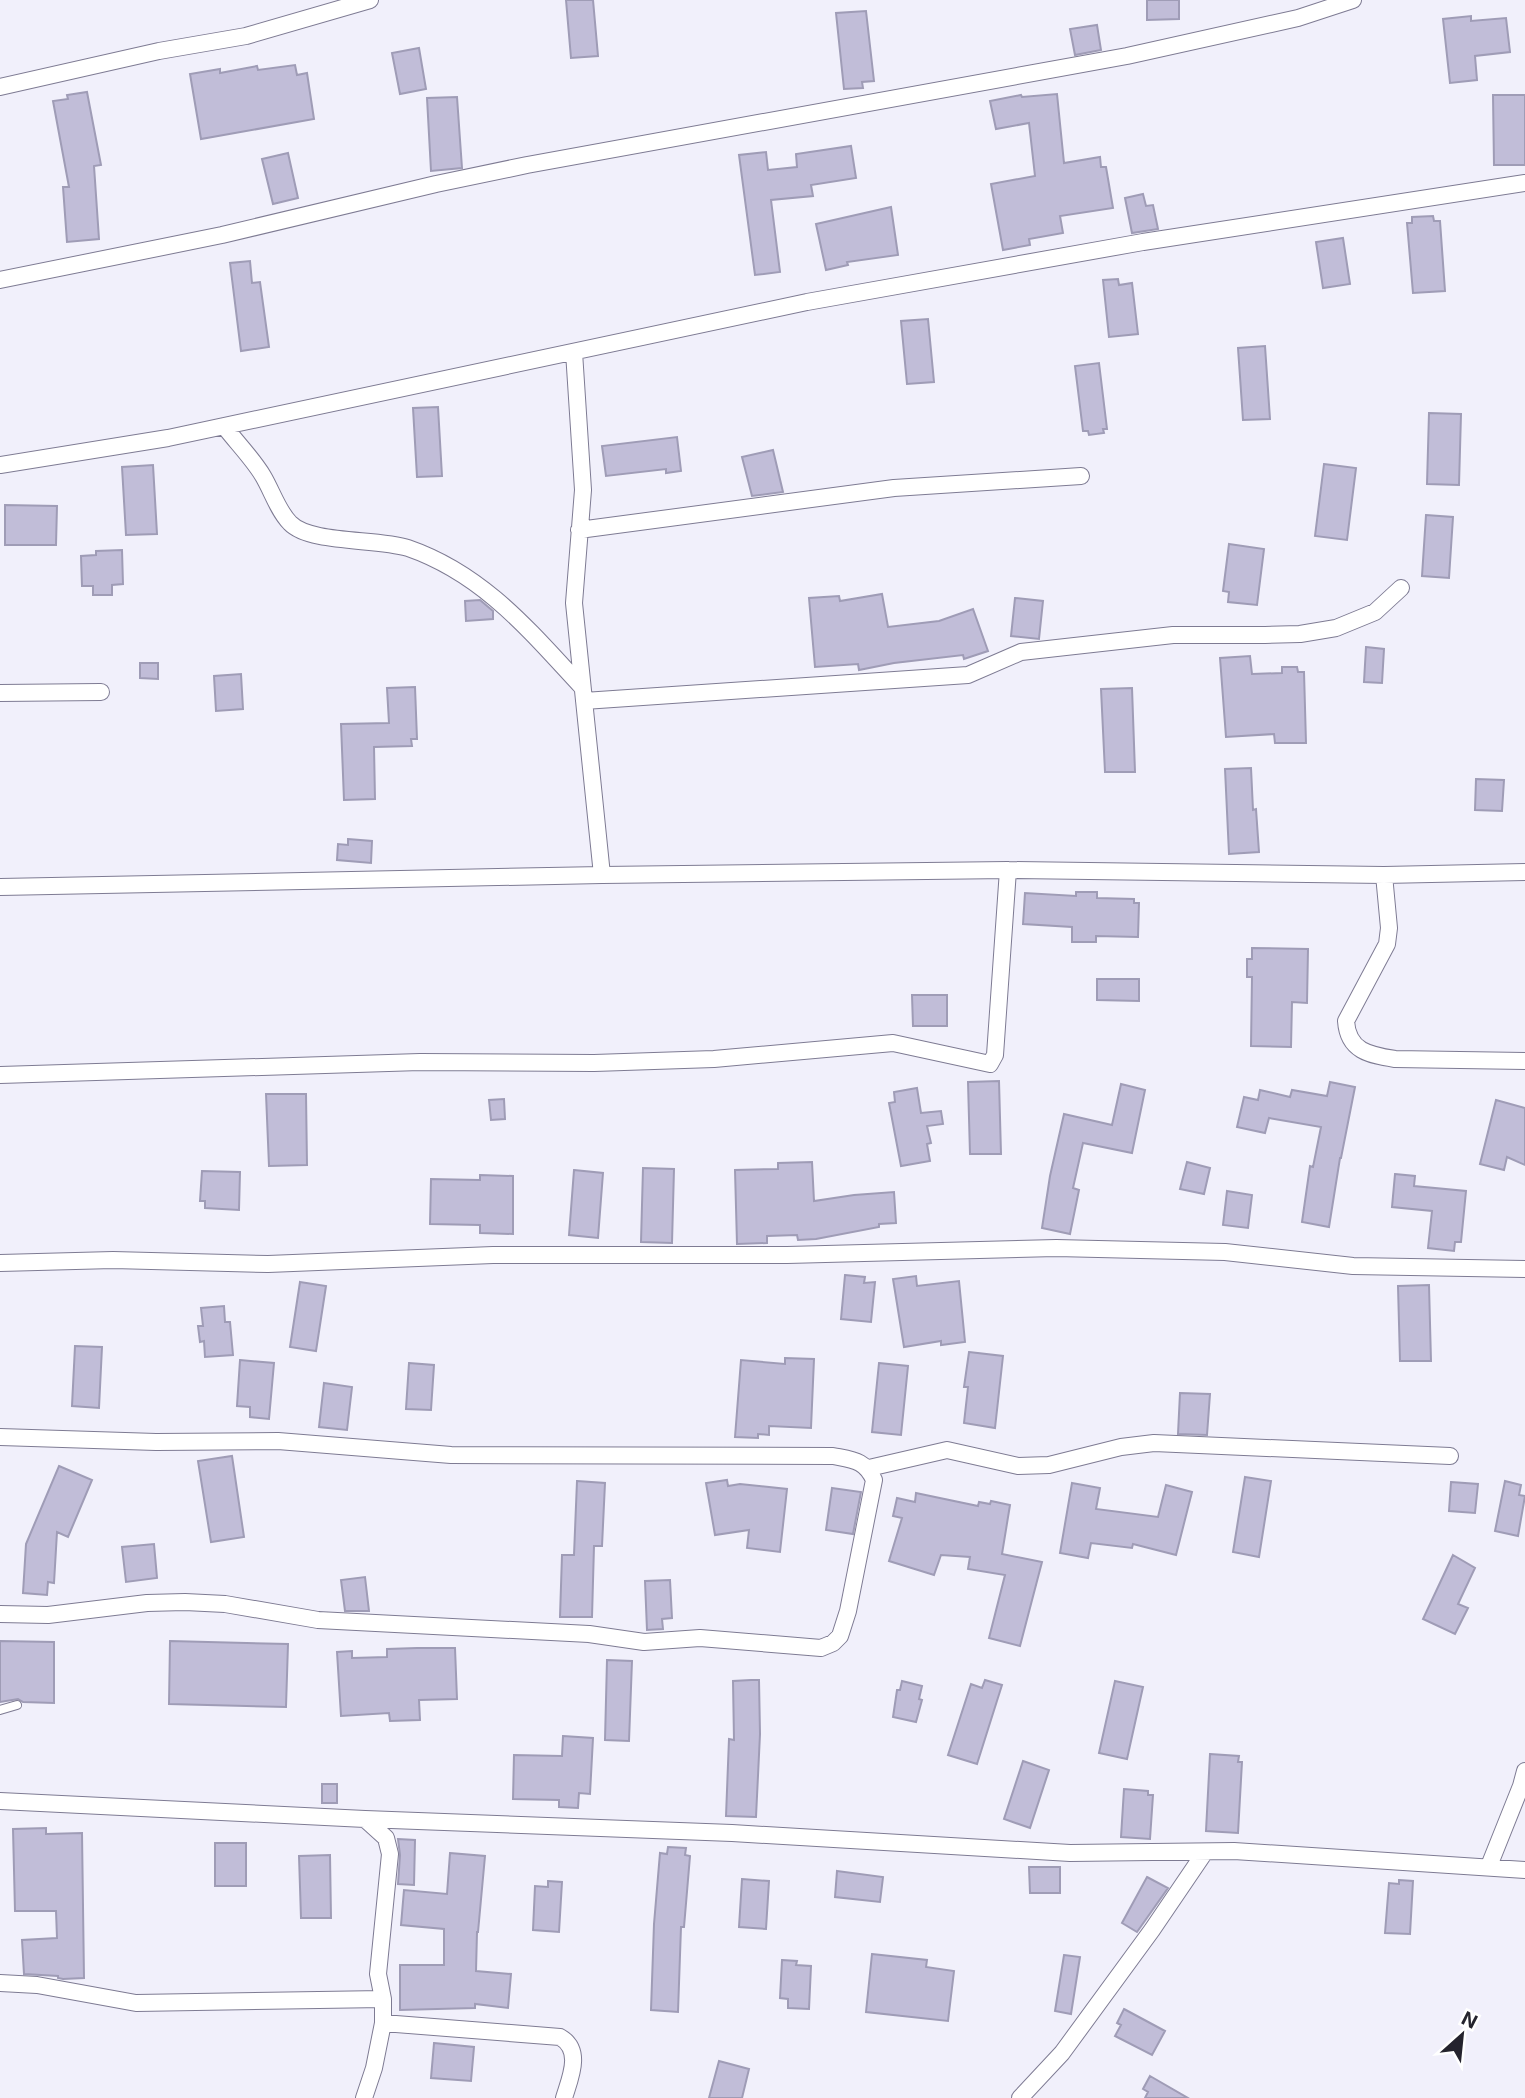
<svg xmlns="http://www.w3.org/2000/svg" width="1525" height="2098" viewBox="0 0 1525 2098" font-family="Inter,sans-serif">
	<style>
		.building { fill: #c1bdd8; stroke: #9f9cb6; stroke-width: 2 }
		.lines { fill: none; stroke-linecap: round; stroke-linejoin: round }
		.service-casing { stroke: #7e7b93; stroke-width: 10 }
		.minor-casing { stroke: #7e7b93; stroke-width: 18 }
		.service { stroke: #fff; stroke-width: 8 }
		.minor { stroke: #fff; stroke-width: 16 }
	</style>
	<rect width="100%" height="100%" fill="#f1f0fb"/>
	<!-- building -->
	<path class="building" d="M566 0H593L598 56 571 58Z
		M1147 0H1179V19L1147 20Z
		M866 11 874 81 862 82 863 88 844 89 836 13Z
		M1471 16V21L1506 18 1510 52 1475 56 1477 80 1450 83 1443 19Z
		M1097 25 1101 50 1075 55 1070 29Z
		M419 48 426 89 400 94 392 53Z
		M295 65 297 75 307 73 314 119 201 139 190 74 220 69V73L257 66 258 70Z
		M87 92 101 165 94 166 99 239 67 242 63 187H69L53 101 68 99 67 95Z
		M1057 94 1064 163 1100 157 1101 167H1106L1113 208 1060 216 1063 233 1029 239 1030 245 1003 250 991 184 1035 176 1029 123 996 129 990 101 1021 95 1022 97Z
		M1493 95H1525V165H1494Z
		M457 97 462 168 431 171 427 98Z
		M851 146 856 178 811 185 813 196 771 200 780 272 755 275 739 155 766 152 768 170 797 167 796 154Z
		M288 153 298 198 273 204 262 159Z
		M1143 194 1146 206 1153 205 1158 229 1132 233 1125 198Z
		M891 207 898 255 847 262 848 265 826 270 816 224Z
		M1433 216 1434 221H1440L1445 291 1413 293 1407 223H1412V217Z
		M1343 238 1350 284 1323 288 1316 242Z
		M250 261 252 283 260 282 269 347 241 351 230 263Z
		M1118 279 1119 285 1132 283 1138 334 1109 337 1103 280Z
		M928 319 934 382 907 384 901 321Z
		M1265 346 1270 419 1243 420 1238 348Z
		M1099 363 1107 429H1103L1104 433 1089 435 1088 431H1083L1075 366Z
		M438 407 442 476 417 477 413 408Z
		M1429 413 1461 414 1459 485 1427 484Z
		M677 437 681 471 666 473V469L606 476 602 446Z
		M773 450 783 492 752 496 742 457Z
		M1324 464 1356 468 1347 540 1315 536Z
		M153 465 157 534 126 535 122 467Z
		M5 505 57 506 56 545H5Z
		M1426 515 1453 517 1449 578 1422 576Z
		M1229 544 1264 549 1257 605 1228 602 1229 592 1223 591Z
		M122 550 123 584 112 585V595H93V586H82L81 556 96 555V551Z
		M882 594 888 627 939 621 973 609 988 651 964 659 963 655 894 663 859 670 858 664 815 667 809 598 839 596 840 601Z
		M1015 598 1043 601 1039 639 1011 636Z
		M480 600 493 611V619L466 621 465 601Z
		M1366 647 1384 649 1382 683 1364 682Z
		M1250 656 1252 674 1282 673V667H1297L1298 672H1304L1306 743H1275L1274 734 1226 737 1220 658Z
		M140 663H158V679L140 678Z
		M241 674 243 709 216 711 214 676Z
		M415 687 417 739H411L412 746 374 747 375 799 344 800 341 724 389 723 387 688Z
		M1132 688 1135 772H1105L1101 689Z
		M1251 768 1253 810 1256 809 1259 852 1229 854 1225 769Z
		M1476 779 1504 780 1502 811 1475 810Z
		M348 839 372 841 371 863 337 860 338 844 348 845Z
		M1076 892H1097V898L1134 899V903H1139L1138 937 1096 936V942H1072V927L1023 924 1025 893 1076 896Z
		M1252 948 1308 949 1307 1003 1292 1002 1291 1047 1251 1046 1252 977H1247V959H1252Z
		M1097 979H1139V1001L1097 1000Z
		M912 995H947V1026H913Z
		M999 1081 1001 1154H970L968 1082Z
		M1330 1082 1355 1087 1341 1158H1340L1329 1227 1302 1222 1310 1166 1313 1167 1321 1127 1269 1118 1265 1133 1237 1127 1244 1097 1258 1100 1260 1090 1290 1097 1292 1090 1327 1096Z
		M1121 1084 1145 1090 1132 1153 1083 1143 1073 1188 1079 1190 1070 1234 1042 1228 1050 1176 1064 1114 1112 1125Z
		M917 1088 921 1113 941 1111 943 1124 927 1126 931 1143 927 1144 930 1161 901 1166 889 1103 895 1102 894 1092Z
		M266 1094H306L307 1165 269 1166Z
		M504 1099 505 1119 491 1120 489 1100Z
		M1496 1100 1525 1108V1165L1507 1157 1504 1170 1480 1164Z
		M812 1162 814 1201 854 1195 894 1192 896 1223 879 1224V1227L816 1239 798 1240 797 1235 767 1236V1243L737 1244 735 1170 778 1169V1163Z
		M1187 1162 1210 1168 1204 1194 1180 1189Z
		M643 1168 674 1169 672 1243 641 1242Z
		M574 1170 603 1173 598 1238 569 1235Z
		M202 1171 240 1172 239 1210 205 1208V1201H200Z
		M1395 1174 1415 1176 1414 1186 1466 1191 1461 1242H1455L1454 1251 1428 1248 1432 1211 1392 1207Z
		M480 1175 513 1176V1234L480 1233V1225L430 1224 431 1179 480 1180Z
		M1227 1191 1252 1195 1248 1228 1223 1225Z
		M845 1275 865 1277 864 1283 875 1282 871 1322 841 1319Z
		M916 1276 917 1286 959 1281 965 1342 941 1345V1341L904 1347 893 1279Z
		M300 1282 326 1286 316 1351 290 1347Z
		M1429 1285 1431 1361H1400L1398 1286Z
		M224 1306 225 1322H230L233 1355 205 1357 204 1341 200 1342 198 1326H203L201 1308Z
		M75 1346 102 1347 99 1408 72 1406Z
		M969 1352 1003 1356 995 1428 964 1423 968 1387H964Z
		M785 1358 814 1359 811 1428 769 1426V1435L758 1434V1438L735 1437 741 1360 785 1364Z
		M240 1360 274 1363 269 1419 250 1417V1407L237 1406Z
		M409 1363 434 1365 431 1410 406 1409Z
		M879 1363 908 1366 901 1435 872 1432Z
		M324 1383 352 1387 347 1430 319 1427Z
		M1180 1393 1210 1394 1207 1435 1178 1434Z
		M232 1456 244 1537 211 1542 198 1461Z
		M59 1466 92 1480 68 1537 57 1532 54 1583 48 1582 47 1595 23 1593 26 1544Z
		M1245 1477 1271 1481 1259 1557 1233 1552Z
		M727 1480 728 1486 740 1484 787 1489 780 1552 747 1548 749 1530 715 1535 706 1483Z
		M577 1481 605 1483 602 1546H594L592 1617H560L562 1555H574Z
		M1505 1481 1521 1485 1519 1495 1525 1496 1518 1536 1495 1531Z
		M1451 1482 1478 1484 1475 1513 1449 1511Z
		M1072 1483 1100 1488 1096 1509 1158 1517 1166 1485 1192 1492 1176 1555 1133 1544 1132 1548 1091 1543 1088 1558 1060 1553Z
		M832 1488 861 1492 853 1534 826 1530Z
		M916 1493 978 1506 979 1502 990 1504 991 1501 1010 1505 1002 1554 1042 1562 1020 1646 989 1638 1005 1575 968 1569 970 1557 941 1555 934 1575 889 1561 902 1518 893 1516 897 1498 915 1502Z
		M154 1544 157 1578 126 1582 122 1547Z
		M1453 1555 1475 1568 1458 1604 1468 1608 1455 1634 1423 1619Z
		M365 1577 369 1611H345L341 1580Z
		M670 1580 672 1618 662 1619 663 1629 647 1630 645 1581Z
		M0 1641 54 1642V1703L23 1702 18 1699 0 1702Z
		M170 1641 288 1644 286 1707 169 1704Z
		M417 1648H455L457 1699 419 1700 420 1720 390 1721 389 1713 341 1716 337 1652 352 1651V1658L387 1657V1649Z
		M607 1660 632 1661 629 1741 605 1740Z
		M751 1680H759L760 1734 756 1817 726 1816 729 1739 734 1740 733 1681Z
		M985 1680 1002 1685 977 1764 948 1755 971 1684 982 1688Z
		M902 1681 922 1686 919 1699 922 1700 916 1722 893 1717 897 1690H900Z
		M1115 1681 1143 1687 1127 1759 1099 1753Z
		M563 1736 593 1738 590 1794 579 1793 578 1808 559 1807V1800L513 1799 514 1755 562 1756Z
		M1210 1754 1239 1756 1238 1762H1242L1238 1833 1206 1831Z
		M1023 1761 1049 1770 1030 1828 1004 1819Z
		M322 1784H337V1803H322Z
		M1124 1789 1148 1791V1795H1153L1150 1839 1121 1837Z
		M46 1828V1834L82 1833 84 1978 63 1979 58 1978V1976L24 1974 22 1940 57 1938 56 1911H15L13 1829Z
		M398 1839 415 1840 414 1885 398 1884 400 1855Z
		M215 1843H246V1886H215Z
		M668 1847 686 1848 685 1855 690 1856 684 1927H681L678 2012 651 2010 654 1924 660 1853 667 1854Z
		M450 1853 485 1856 478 1932H477L476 1971 511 1974 508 2008 475 2004V2008L400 2010V1965H444V1929L401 1925 404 1890 447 1894Z
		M330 1855 331 1918H301L299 1856Z
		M1029 1867H1060V1893H1030Z
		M837 1871 883 1877 880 1902 835 1897Z
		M1147 1877 1168 1888 1137 1932 1122 1923Z
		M742 1879 769 1881 766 1929 739 1927Z
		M1399 1880 1413 1881 1410 1934 1385 1933 1389 1883 1399 1884Z
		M548 1881 562 1882 559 1932 533 1930 535 1886 548 1887Z
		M872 1954 927 1960 926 1967 954 1971 948 2021 866 2012Z
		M1064 1955 1080 1957 1071 2014 1055 2011Z
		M782 1960 797 1961 796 1965 811 1966 809 2009 788 2008V1999L780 1998Z
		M1124 2009 1165 2031 1152 2055 1115 2036 1121 2025 1117 2023Z
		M434 2043 474 2047 471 2081 431 2078Z
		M719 2061 749 2069 742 2098H709Z
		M1150 2076 1188 2098H1145L1148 2092 1143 2089Z"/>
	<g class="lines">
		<!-- service casing -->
		<g class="service-casing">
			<path id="service" d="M0 1710 17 1705"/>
		</g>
		<!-- minor casing -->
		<g class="minor-casing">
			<path id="minor" d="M0 87 159 51 246 36 370 0
				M0 280 222 235 436 184 527 165 1127 56 1298 18 1353 0
				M574 352 583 490 574 603 602 875
				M224 426C237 443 253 459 263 476 272 491 278 511 290 523 310 544 377 538 408 548 483 574 529 630 581 686
				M0 465 168 438 807 302 1143 242 1525 183
				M579 530 894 488 1081 476
				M0 693 101 692
				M584 701 968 675 1021 652 1173 635H1265L1300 634 1336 628 1375 612 1401 588
				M1384 875 1389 928 1387 944 1346 1021C1348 1051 1369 1055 1395 1059L1525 1061
				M0 887 602 875 1008 870 1384 875 1525 872
				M0 1075 420 1062 594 1063 714 1059 893 1043 990 1064 995 1055 1008 870
				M0 1263 113 1260 268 1264 493 1255H787L1056 1248 1225 1252 1353 1266 1525 1269
				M0 1437 156 1442 278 1441 451 1455 833 1456C853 1460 865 1460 874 1480L848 1611 840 1636 833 1643 821 1648 700 1638 644 1642 589 1634 318 1620 225 1604 185 1602 147 1603 48 1615 0 1614
				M869 1468 947 1450 1018 1466 1049 1465 1121 1447 1154 1443 1450 1456
				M0 1801 365 1819 732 1833 1070 1853 1234 1851 1525 1870
				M1489 1866 1521 1786 1525 1771
				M0 1983 37 1985 136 2003 383 1999
				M383 2023 560 2037C583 2050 570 2078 564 2098
				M364 2098 374 2068 383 2023V1999L378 1974 390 1854 386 1838 365 1819
				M1020 2098 1062 2053 1152 1930 1205 1852"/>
		</g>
		<!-- service -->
		<use href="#service" class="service"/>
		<!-- minor -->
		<use href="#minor" class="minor"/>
	</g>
	<!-- north arrow -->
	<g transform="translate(1462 2035) rotate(27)" stroke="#ffffff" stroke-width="5" paint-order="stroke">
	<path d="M0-5L12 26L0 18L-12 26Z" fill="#24232d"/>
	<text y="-10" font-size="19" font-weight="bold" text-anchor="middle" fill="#24232d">N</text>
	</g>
</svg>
